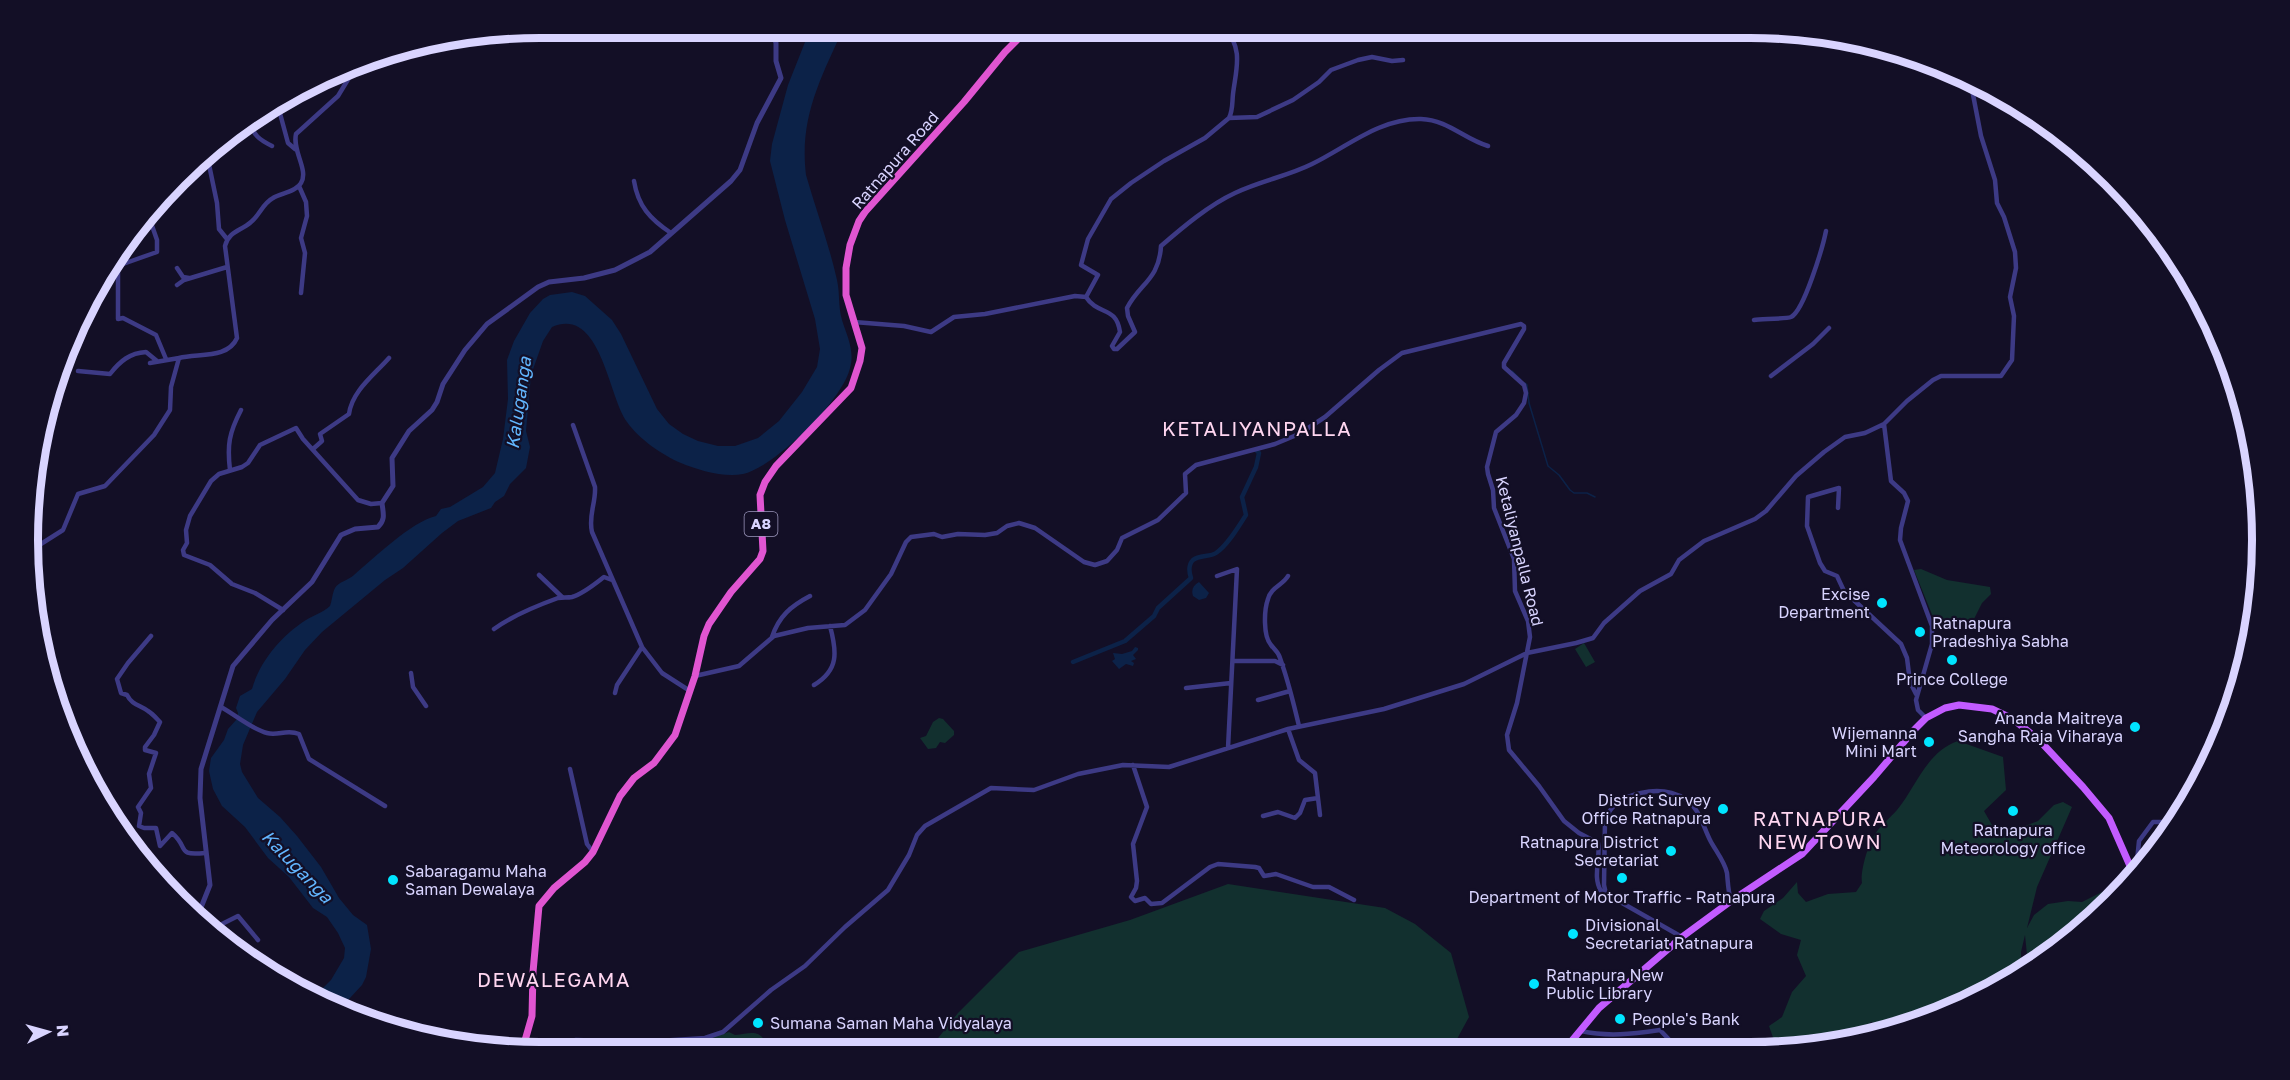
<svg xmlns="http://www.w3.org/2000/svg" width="2290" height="1080" viewBox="0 0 2290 1080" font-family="'Golos Text',sans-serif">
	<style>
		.green { fill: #12302f }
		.water { fill: #0c2248 }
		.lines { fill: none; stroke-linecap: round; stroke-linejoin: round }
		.stream { stroke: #0c2248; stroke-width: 1.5 }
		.canal { stroke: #0c2248; stroke-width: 4.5 }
		.minor { stroke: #3d3a85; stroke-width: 4.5 }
		.tertiary { stroke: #3d3a85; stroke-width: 5 }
		.primary { stroke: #c25bff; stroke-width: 7 }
		.trunk { stroke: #e055d1; stroke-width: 7 }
		.poi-dot { fill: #00e5ff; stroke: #130f26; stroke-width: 2 }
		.labels { text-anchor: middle; stroke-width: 4.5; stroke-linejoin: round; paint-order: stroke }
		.shield { fill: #130f26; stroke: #9e99be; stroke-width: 1.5 }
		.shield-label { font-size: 15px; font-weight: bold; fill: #d9d4ff }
		.street-label { font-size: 16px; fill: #d9d4ff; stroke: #130f26 }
		.poi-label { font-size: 16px; fill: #d9d4ff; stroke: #130f26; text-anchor: start }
		.water-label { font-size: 18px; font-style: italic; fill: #62b6ff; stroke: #130f26 }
		.quarter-label { font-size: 20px; letter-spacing: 1.5px; fill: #ffd6f0; stroke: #130f26 }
		.rim { fill: none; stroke: #d9d4ff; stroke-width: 8 }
	</style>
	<rect width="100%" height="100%" fill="#130f26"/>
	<!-- green -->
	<path class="green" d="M1921 569 1947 580 1990 587 1991 594 1982 603 1972 623 1970 625H1938L1935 622 1914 570Z
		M1584 643 1595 662 1586 667 1575 649Z
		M939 718 943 719 954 731V735L945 743 940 742 936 748 928 749 920 738 926 736 933 722Z
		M1958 741 2003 757 2006 790 1984 811 1992 825 2009 832 2038 821 2054 805 2063 802 2072 807 2037 887 2027 928 2034 915 2048 904 2068 901 2082 902 2120 883 2122 887 2063 947 2032 965 2027 955 2025 935 2021 952V971L1947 1014 1884 1031 1883 1026 1871 1022 1862 1032V1037L1817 1049H1777L1769 1026 1782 1017 1792 992 1806 976 1797 955 1801 940 1781 934 1760 919 1764 911 1783 898 1797 882 1798 893 1806 902 1828 894 1856 892 1862 883C1860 872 1868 844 1875 834 1881 825 1890 818 1897 810 1916 787 1927 751 1958 741Z
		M1228 884 1385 908 1415 924 1451 953 1469 1017 1451 1050 927 1052 958 1013 1019 952 1130 920Z
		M729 1032 735 1035C752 1033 761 1028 768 1048L763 1052 674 1053 678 1044 709 1039Z"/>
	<!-- water -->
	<path class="water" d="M811 27H844C821 78 799 117 806 175 816 210 829 244 837 280 840 293 838 306 842 320 847 336 855 351 850 368 843 400 775 467 743 474 724 478 698 470 681 463 662 455 639 439 627 422 608 396 601 306 552 327L543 341 531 375 526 431 530 447 526 468 510 484 504 496 495 502 491 508 458 521 442 533 403 568 385 580 322 632 305 650 285 679 257 712 243 745 240 764 242 772 258 798 280 817 297 836 321 867 339 898 353 915 367 925 371 949 366 977 362 985 338 1011 315 996 331 980 344 958 345 948 338 933 327 917 313 908 289 877 268 858 245 827 222 806 213 789 209 771 211 758 224 740 228 729 237 719 238 713 236 708 240 696 252 689C260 661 281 636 306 620 314 615 322 613 330 606 332 601 332 594 335 588 338 582 349 580 354 575 374 558 411 522 436 516L441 509 450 507 483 487 495 473 503 439 508 399 507 360 514 341 530 313 543 299 550 295 572 292 585 296 612 320 621 334 657 409 669 424 683 434 698 441 718 446H735L758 438 779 421 802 392 817 367 820 349 815 319 785 220 770 161 772 144 788 85Z
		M1199 582 1209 593 1206 598 1199 600 1193 596C1191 590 1193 585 1199 582Z
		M1135 647 1138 648V650L1133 655 1136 659 1131 661 1134 663 1133 666 1126 664 1119 669 1112 661 1115 659 1113 653 1122 654 1132 651Z"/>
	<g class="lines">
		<!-- stream -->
		<path class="stream" d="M1512 371 1521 380
			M1525 383 1527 385 1529 403 1548 466 1559 475 1570 490 1574 493H1587L1595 497"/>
		<!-- canal -->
		<path class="canal" d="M1073 662 1125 641 1154 616 1158 608 1191 578C1189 572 1188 565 1193 560 1199 555 1210 557 1216 553 1228 545 1238 527 1246 515L1242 497 1256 467 1259 453 1256 450"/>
		<!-- minor -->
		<path class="minor" d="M1224 27C1244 49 1236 69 1233 94 1232 103 1233 110 1229 118L1205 138 1164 161 1131 183 1111 199 1088 239 1081 265 1098 275 1086 297C1098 316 1116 305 1120 332L1112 346 1114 349H1117L1135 332 1128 316 1127 308C1140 283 1159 280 1161 246 1183 227 1209 205 1235 193 1260 181 1288 176 1312 164 1347 147 1380 118 1421 119 1448 120 1464 139 1488 146
			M278 106 288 143 295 149
			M1229 118 1257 117 1293 100 1319 82 1331 70 1358 60 1372 57 1392 61 1403 60
			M251 121C252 135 260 140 272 146
			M207 155 217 203 219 229 227 239
			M634 181C638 206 650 219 671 233
			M299 186 306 202 307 216 301 238 305 253 301 293
			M149 217 157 240V252L123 264 118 269V319L123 318 156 335 166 359
			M113 256 123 264
			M177 268 183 277 189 278
			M177 285 184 280 227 267
			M1754 320C1761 319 1786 319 1791 317 1804 311 1823 246 1826 231
			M854 322 904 326 931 332 954 317 985 314 1075 296 1086 297
			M150 363 179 358
			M78 371 110 374C120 361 130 353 146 352L157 361
			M1771 376 1813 344 1829 328
			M573 425 595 487C596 503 588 516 592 532L642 647 662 673 690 691
			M313 449 322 441 320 434 349 414C352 391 374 375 389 358
			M230 470C227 445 229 433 241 410
			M1838 508 1839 488 1808 497 1807 526 1820 563 1825 571 1837 576 1844 591 1901 644 1907 658 1910 682 1916 694
			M33 549 63 530 78 494 105 486 154 435 170 410 171 387 179 358C198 353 228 359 237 338L225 246C229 231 241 231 251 222 260 215 262 204 273 198 281 193 296 192 301 183 309 170 292 151 296 134L338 96 358 63
			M539 575 562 597
			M1217 576 1237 569 1228 748
			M1288 576C1283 585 1271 587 1268 599 1264 610 1263 636 1271 645 1278 654 1278 651 1282 664 1289 684 1294 705 1299 726
			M283 610 255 593 232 584 210 565 184 555 183 550 187 543 186 530 190 516 211 481 219 474 242 467 248 463 260 445 296 428 303 439 358 500 371 504 382 503
			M494 629C513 615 536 606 558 598 563 597 567 598 572 597 583 594 595 584 604 577L612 580
			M151 636 128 663 117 679 121 693 127 695C132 705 140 705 148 711 153 714 156 718 160 722L154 735 145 747V750L156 753 149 774 151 788 138 807 141 813 139 826 144 828H156L160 846 172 833C190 848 175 856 205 853
			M772 637C779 616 791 606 810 596
			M1233 661H1275L1283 665
			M411 673 413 687 426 706
			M695 676 739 666 774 636 808 628 845 625 865 610 891 574 906 542 911 537 934 534 942 537 958 534 985 535 997 533 1007 526 1019 523 1035 528 1084 562 1095 565 1107 561 1117 550 1122 538 1158 520 1186 493 1185 474 1196 465 1275 444 1299 434 1325 417 1379 370 1402 353 1521 324 1524 326V329L1504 363V367L1524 385 1526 393 1524 403 1516 415 1496 432 1487 467 1488 474 1493 490 1494 508 1514 559 1515 591 1528 621 1530 637 1517 703 1507 735 1509 750 1539 786 1564 821 1579 833 1598 843C1601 859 1592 876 1601 891L1682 937
			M814 685C839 670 837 652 830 626
			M1186 688 1231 683
			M615 693 617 685 642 647
			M1258 700 1290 691
			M221 707C234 714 253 730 267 733 278 736 287 729 299 734L309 759 385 806
			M1926 718 1918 710 1916 700 1932 644V626L1900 540 1901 528 1908 501 1904 493 1891 481 1884 424 1907 401 1933 380 1941 376H2001L2012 360 2014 316 2010 297 2016 268 2015 252 2004 217 1997 203 1995 180 1981 136 1970 79
			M1288 729 1299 760 1315 773 1320 815
			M1133 765 1147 807 1133 844 1137 881 1136 888 1131 897 1135 901 1145 898 1151 904 1162 903 1210 867 1218 864 1255 867 1259 868 1264 876 1276 874 1313 887H1329L1354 900
			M570 769 587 844 593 852
			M1263 816 1278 812 1295 818 1300 813 1305 800 1318 798
			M2131 866 2137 861 2139 841 2153 822H2175
			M1606 894 1604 885 1605 819C1613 802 1624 797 1641 793 1661 788 1684 792 1696 810 1702 819 1705 830 1710 840 1715 850 1725 862 1727 873 1728 883 1728 891 1731 901
			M199 923 212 929 238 916 258 940
			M1581 1031C1608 1037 1632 1034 1660 1030L1678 1049
			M526 1043 539 1047 576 1040 642 1042 705 1038 723 1032 771 990 805 966 845 927 888 890 909 855 917 835 925 826 991 788 1034 790 1078 774 1123 765 1169 767 1288 729 1384 709 1464 684 1527 653 1576 643 1593 638 1604 623 1640 591 1671 574 1679 560 1704 541 1755 519 1766 511 1796 476 1824 452 1845 437 1865 433 1884 424"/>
		<!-- tertiary -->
		<path class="tertiary" d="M196 920 210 885 200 798 201 769 233 666 272 620 312 582 341 535 355 529 378 527C386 519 383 513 382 503L393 486 392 458 409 431 432 410 437 402 443 384 465 350 487 324 538 287 549 282 584 278 615 270 650 252 731 181 740 170 757 123 781 78 776 61V43L771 27"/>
		<!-- primary -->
		<path class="primary" d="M1565 1049 1599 1008 1682 937 1731 901 1802 854 1874 777 1915 729 1926 718 1945 708 1959 705 1992 709 2013 719 2040 741 2083 787 2109 818 2134 875"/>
		<!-- trunk -->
		<path class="trunk" d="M522 1051 532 1016 533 972 539 906 554 888 585 862 593 852 620 796 634 778 654 763 675 735 695 676 704 636 709 624 731 592 760 559 763 551 760 495 765 482 776 466 851 388 860 361 862 348 846 295V268L850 245 859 221 865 212 964 102 1005 52 1030 27"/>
	</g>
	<!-- markers -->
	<g class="poi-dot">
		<circle cx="1882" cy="603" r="6"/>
		<circle cx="1920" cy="632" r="6"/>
		<circle cx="1952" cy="660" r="6"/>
		<circle cx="2135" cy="727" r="6"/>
		<circle cx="1929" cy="742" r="6"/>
		<circle cx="1723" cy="809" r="6"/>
		<circle cx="2013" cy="811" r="6"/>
		<circle cx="1671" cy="851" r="6"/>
		<circle cx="1622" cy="878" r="6"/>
		<circle cx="393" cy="880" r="6"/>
		<circle cx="1573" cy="934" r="6"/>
		<circle cx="1534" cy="984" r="6"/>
		<circle cx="1620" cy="1019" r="6"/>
		<circle cx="758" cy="1023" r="6"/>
	</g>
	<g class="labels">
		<!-- shield labels -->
		<rect class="shield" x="744.5" y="512" width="33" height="24" rx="4.5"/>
		<g class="shield-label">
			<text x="761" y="529">A8</text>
		</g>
		<!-- street labels -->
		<g class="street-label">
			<text transform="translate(895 160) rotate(-49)" y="6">Ratnapura Road</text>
			<text transform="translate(1520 551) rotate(76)" y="6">Ketaliyanpalla Road</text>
		</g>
		<!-- poi labels -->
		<g class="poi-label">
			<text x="1870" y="600" text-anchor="end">Excise<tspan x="1870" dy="18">Department</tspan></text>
			<text x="1932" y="629">Ratnapura<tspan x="1932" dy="18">Pradeshiya Sabha</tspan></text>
			<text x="1952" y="685" text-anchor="middle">Prince College</text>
			<text x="2123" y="724" text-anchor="end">Ananda Maitreya<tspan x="2123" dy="18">Sangha Raja Viharaya</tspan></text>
			<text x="1917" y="739" text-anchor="end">Wijemanna<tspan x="1917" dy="18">Mini Mart</tspan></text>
			<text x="1711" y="806" text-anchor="end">District Survey<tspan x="1711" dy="18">Office Ratnapura</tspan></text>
			<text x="2013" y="836" text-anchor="middle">Ratnapura<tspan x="2013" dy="18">Meteorology office</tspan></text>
			<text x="1659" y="848" text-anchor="end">Ratnapura District<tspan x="1659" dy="18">Secretariat</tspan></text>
			<text x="405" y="877">Sabaragamu Maha<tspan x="405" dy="18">Saman Dewalaya</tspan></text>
			<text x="1622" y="903" text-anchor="middle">Department of Motor Traffic - Ratnapura</text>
			<text x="1585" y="931">Divisional<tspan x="1585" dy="18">Secretariat Ratnapura</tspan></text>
			<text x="1546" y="981">Ratnapura New<tspan x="1546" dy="18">Public Library</tspan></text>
			<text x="1632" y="1025">People's Bank</text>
			<text x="770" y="1029">Sumana Saman Maha Vidyalaya</text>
		</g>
		<!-- water labels -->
		<g class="water-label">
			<text transform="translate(519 403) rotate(-82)" y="6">Kaluganga</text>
			<text transform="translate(297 867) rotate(46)" y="6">Kaluganga</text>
		</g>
		<!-- quarter labels -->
		<g class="quarter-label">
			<text x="1257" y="436">KETALIYANPALLA</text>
			<text x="1820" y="826">RATNAPURA<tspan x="1820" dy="23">NEW TOWN</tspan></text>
			<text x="554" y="987">DEWALEGAMA</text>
		</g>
	</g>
	<!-- crop -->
	<path d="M0 0H2290V1080H0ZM540 38H1750A502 502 0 0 1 2252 540V540A502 502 0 0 1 1750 1042H540A502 502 0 0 1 38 540V540A502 502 0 0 1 540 38Z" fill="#130f26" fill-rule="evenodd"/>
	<path class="rim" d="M540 38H1750A502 502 0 0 1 2252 540V540A502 502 0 0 1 1750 1042H540A502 502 0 0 1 38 540V540A502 502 0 0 1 540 38Z"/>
	<!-- north arrow -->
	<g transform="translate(48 1032) rotate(85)" stroke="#130f26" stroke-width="4.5" paint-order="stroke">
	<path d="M0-4.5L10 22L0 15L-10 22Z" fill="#d9d4ff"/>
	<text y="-9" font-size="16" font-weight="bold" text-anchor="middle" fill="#d9d4ff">N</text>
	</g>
</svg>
